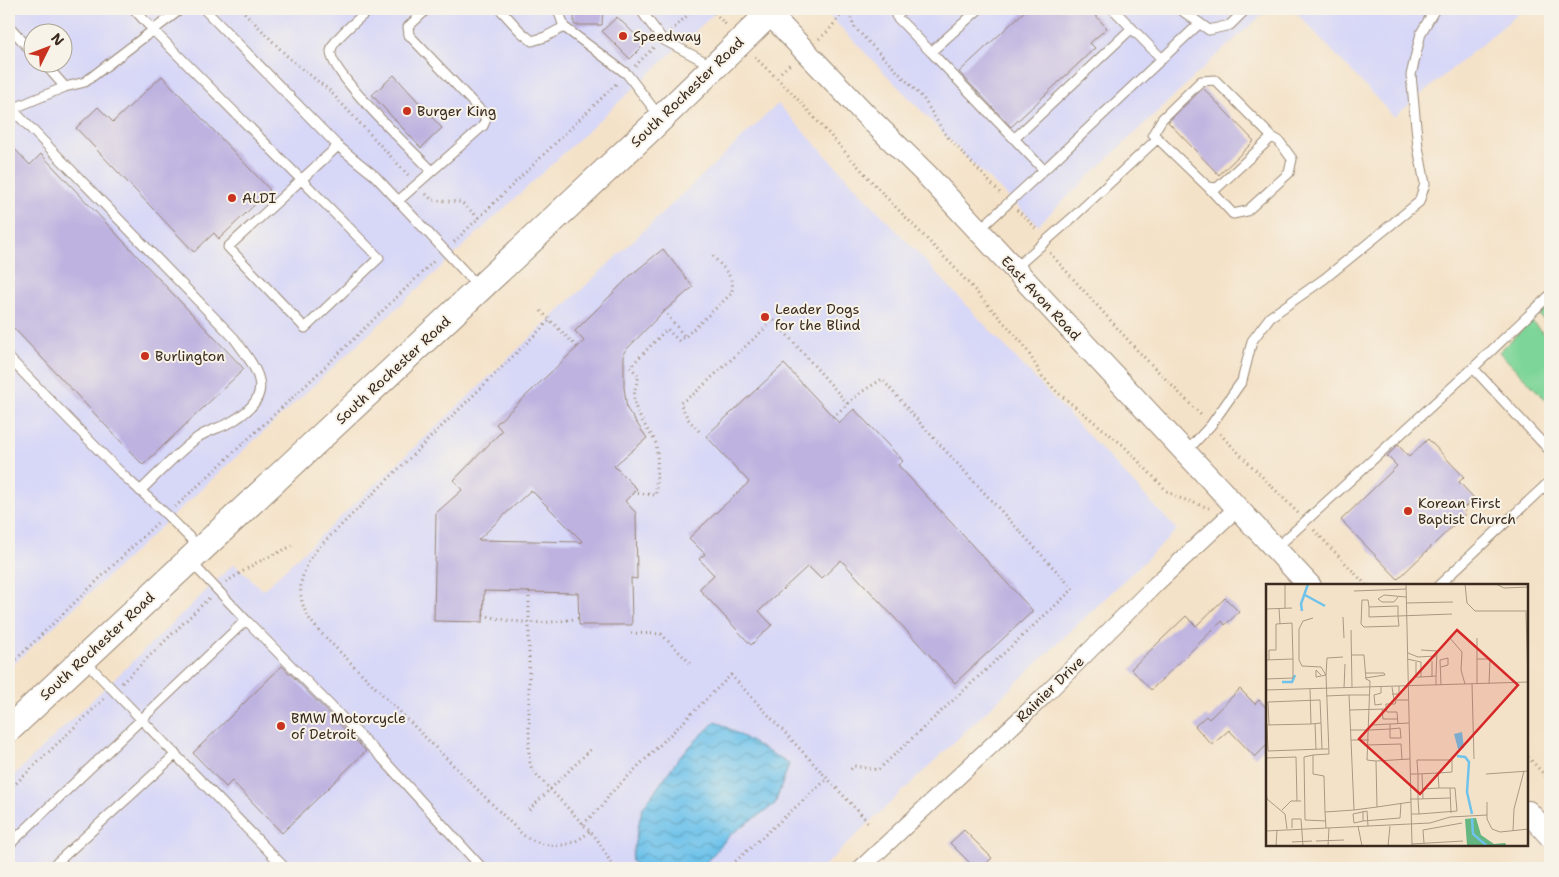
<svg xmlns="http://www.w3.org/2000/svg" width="1559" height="877" viewBox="0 0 1559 877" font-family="'Shantell Sans',sans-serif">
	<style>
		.built { fill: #d7d7f8; fill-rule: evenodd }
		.park { fill: #7ed599; stroke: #5c805c }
		.water { fill: url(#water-waves); stroke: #557684 }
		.building { fill: #beb2e0; fill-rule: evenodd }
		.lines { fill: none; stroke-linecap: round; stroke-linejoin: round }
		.lane-casing { stroke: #988673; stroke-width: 11 }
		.street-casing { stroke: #988673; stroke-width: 18 }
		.secondary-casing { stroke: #988673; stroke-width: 24 }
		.primary-casing { stroke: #988673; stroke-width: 28 }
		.path { stroke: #988673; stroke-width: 3; stroke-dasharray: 1 4; stroke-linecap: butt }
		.lane { stroke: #fff; stroke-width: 9 }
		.street { stroke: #fff; stroke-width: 16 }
		.secondary { stroke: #fff; stroke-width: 22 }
		.primary { stroke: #fff; stroke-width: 26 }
		.poi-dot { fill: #c8321e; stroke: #f7f3e8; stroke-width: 2 }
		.labels { text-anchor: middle; stroke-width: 4; stroke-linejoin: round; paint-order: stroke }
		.poi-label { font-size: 14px; fill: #3b2a1e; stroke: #f7f3e8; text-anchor: start }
		.street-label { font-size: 14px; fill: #3b2a1e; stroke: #f7f3e8 }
		.inset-river { fill: none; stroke: #6fc3eb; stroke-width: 2.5 }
		.inset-road { fill: none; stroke: #aa9884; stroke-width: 1 }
		.view { fill: #d62828; fill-opacity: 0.15; stroke: #d62828; stroke-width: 2.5 }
		.inset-edge { fill: none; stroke: #3b2a1e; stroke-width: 2.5 }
	</style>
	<defs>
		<pattern id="water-waves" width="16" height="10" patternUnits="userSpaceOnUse" patternTransform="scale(1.25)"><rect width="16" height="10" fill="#6fc3eb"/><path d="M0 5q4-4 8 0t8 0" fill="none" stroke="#5c9fbe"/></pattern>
	</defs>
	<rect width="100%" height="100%" fill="#f7f3e8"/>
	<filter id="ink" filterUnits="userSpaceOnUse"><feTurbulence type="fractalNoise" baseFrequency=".02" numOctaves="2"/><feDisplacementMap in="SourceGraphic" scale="10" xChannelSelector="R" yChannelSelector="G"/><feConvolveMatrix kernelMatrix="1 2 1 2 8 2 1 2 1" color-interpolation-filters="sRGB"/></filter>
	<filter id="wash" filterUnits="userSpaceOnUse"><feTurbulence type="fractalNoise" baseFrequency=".0096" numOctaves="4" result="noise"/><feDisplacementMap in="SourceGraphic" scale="20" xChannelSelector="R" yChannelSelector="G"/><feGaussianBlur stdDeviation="1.12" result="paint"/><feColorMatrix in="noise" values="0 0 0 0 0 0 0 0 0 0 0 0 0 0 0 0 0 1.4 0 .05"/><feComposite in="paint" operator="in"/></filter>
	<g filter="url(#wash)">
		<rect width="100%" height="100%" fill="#f4e2c8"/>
		<!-- built -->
		<path class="built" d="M9 9H714L717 11 9 668ZM32 32H62V62H32Z
			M823 9H1269L1216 56 1038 225 968 159Z
			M1293 9H1524L1394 117Z
			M778 104 1177 530 822 868H9V780L234 564 263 590Z"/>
		<!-- park -->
		<path class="park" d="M1550 305V327L1539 315Z
			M1531 321 1550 340V395L1546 400 1499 352Z"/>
		<!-- water -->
		<path class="water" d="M716 721 789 764 775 804 731 834 701 868H642L631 861 642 809 681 755Z"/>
		<g id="blocks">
			<!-- building -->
			<path class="building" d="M574 9H603L602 25H574Z
				M1027 9H1089L1107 28 1090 43 1095 48 1011 127 959 72Z
				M617 17 645 44 630 59 602 31Z
				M394 75 442 128 421 148 372 95Z
				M162 76 270 190 219 239 214 233 194 252 76 128 98 107 113 122Z
				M1203 88 1254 141 1219 175 1168 122Z
				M9 143 30 165 41 154 244 369 143 465 9 323Z
				M663 249 693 287 661 314 624 352V387L627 409 647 438 614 466 637 489 625 501 636 513 637 579 631 578 632 625H579L578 593 529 592 484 591 483 622 434 621 436 513 462 490 454 480 502 431 496 424 584 341 575 331 631 275ZM531 490 583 542 478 540Z
				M784 364 839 423 854 409 903 461 898 465 1033 611 955 683 841 560 821 579 808 566 759 611 772 625 751 645 699 589 714 575 699 559 705 554 689 538 749 482 706 436Z
				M1428 439 1464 477 1459 482 1474 498 1463 509 1466 513 1398 579 1341 520 1397 466 1387 456 1398 445 1409 457Z
				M1225 598 1239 612 1225 625 1222 621 1151 690 1131 669 1186 616 1196 626Z
				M282 666 366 751 282 833 232 781 226 787 193 753Z
				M1240 689 1255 704 1259 700 1268 710V744L1255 757 1229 730 1212 745 1195 726 1206 716 1209 719Z
				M964 830 992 858 981 868H975L950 843Z"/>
		</g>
	</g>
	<g filter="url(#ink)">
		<use href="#blocks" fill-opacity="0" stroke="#988673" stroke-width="1"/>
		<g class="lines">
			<!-- lane casing -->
			<g class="lane-casing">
				<path id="lane" d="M134 9 153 30 379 258 305 328 228 247 338 146
					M204 9 338 146 375 176 478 286
					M370 9C360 18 332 39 331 51 328 72 414 152 432 171
					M500 9 521 32 532 41 545 37 564 27
					M558 9 564 27 627 74 660 117
					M640 9 662 39 713 66
					M903 9 896 16 931 52
					M979 9 931 52 1044 170 979 230
					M1113 9 1162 59
					M1180 9 1209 30 1230 25 1246 9
					M9 26 32 52
					M43 62 65 87
					M1215 80 1272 137 1217 188 1208 187 1153 134 1162 119 1201 81Z
					M12 109 234 338C259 372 278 395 231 422 220 428 206 431 197 438 177 453 158 474 140 491
					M9 112 12 109 65 87 85 82 181 9
					M1014 139 1132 28
					M1044 170 1200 23
					M1208 187 1233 214 1247 211 1289 173 1292 159 1279 141 1272 137
					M398 201 483 126 486 119 481 111 409 35 408 27 427 9
					M1014 269 1071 219 1157 139
					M9 358 123 475 166 514 199 547
					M1473 368 1550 295
					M1186 452 1211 425 1242 381 1252 341 1270 317 1324 279 1419 202 1425 184 1418 147 1411 75 1421 33 1435 9
					M1275 549 1473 368 1550 451
					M191 562 246 620
					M1438 586 1550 481
					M85 661 285 868
					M9 845 246 620 381 757 482 868
					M51 868 176 754"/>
			</g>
			<!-- street casing -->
			<g class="street-casing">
				<path id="street" d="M861 868 1042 698 1156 584 1237 508"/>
			</g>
			<!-- secondary casing -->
			<g class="secondary-casing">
				<path id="secondary" d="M765 9 866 115 926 174 1310 586
					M1528 812 1550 836"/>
			</g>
			<!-- primary casing -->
			<g class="primary-casing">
				<path id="primary" d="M9 729 649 130 774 9"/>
			</g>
			<!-- path -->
			<path class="path" d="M241 9 291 60 329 90 408 175
				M711 9 727 26
				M848 9 847 10 855 28 923 98 945 134 1000 193
				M671 31 694 9
				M819 39 828 31 846 9
				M755 57C767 70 781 81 793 94L884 195 953 266 1024 345 1042 376 1058 393 1123 445 1167 491 1177 497 1209 508
				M635 66 654 47
				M781 72 790 64
				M426 194 432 200 461 202 479 218
				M1017 210 1033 225 1037 231
				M454 242 618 82
				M1050 253 1137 350 1203 417
				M541 311 550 320
				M664 311 685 337 731 294C737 278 722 267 712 255
				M577 347 550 320 318 548C295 578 294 604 320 632L523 835C545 849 570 850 590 831
				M833 417 860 393 882 379 919 422 1073 589 878 770 854 766 850 770
				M699 431 688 419 680 403 695 393 774 320 848 404
				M1220 434 1298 513
				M633 493 656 495C656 479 659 460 656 444 654 437 649 433 646 427 633 407 631 398 639 376L630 367 667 329 679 341 685 337
				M175 507 307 384 435 260
				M1314 530 1367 586
				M226 582 256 563 292 546
				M529 592V759L532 770 597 839 614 868
				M483 615C518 624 544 625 579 618
				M631 633 661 634 690 663
				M9 666 157 523
				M122 683 209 598
				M1528 757 1550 781
				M9 790 104 699
				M529 810 591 749
				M583 824 603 805 610 794 731 675 869 823
				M728 868 828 778"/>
			<!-- lane -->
			<use href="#lane" class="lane"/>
			<!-- street -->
			<use href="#street" class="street"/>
			<!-- secondary -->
			<use href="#secondary" class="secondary"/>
			<!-- primary -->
			<use href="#primary" class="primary"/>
		</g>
	</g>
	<!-- markers -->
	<g class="poi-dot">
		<circle cx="623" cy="36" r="5"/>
		<circle cx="407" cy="111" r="5"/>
		<circle cx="232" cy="198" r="5"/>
		<circle cx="765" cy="317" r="5"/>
		<circle cx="145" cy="356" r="5"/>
		<circle cx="1408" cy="511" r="5"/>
		<circle cx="281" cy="726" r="5"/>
	</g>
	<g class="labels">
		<!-- poi labels -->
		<g class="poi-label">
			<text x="633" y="41">Speedway</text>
			<text x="417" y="116">Burger King</text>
			<text x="242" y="203">ALDI</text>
			<text x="775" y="314">Leader Dogs<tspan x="775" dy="16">for the Blind</tspan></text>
			<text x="155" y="361">Burlington</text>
			<text x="1418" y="508">Korean First<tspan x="1418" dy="16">Baptist Church</tspan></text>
			<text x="291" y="723">BMW Motorcycle<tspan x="291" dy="16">of Detroit</tspan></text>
		</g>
		<!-- street labels -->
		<g class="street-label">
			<text transform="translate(687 92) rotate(-44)" y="5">South Rochester Road</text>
			<text transform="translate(1041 298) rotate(47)" y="5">East Avon Road</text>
			<text transform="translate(393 370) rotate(-43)" y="5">South Rochester Road</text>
			<text transform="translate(97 646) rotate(-43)" y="5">South Rochester Road</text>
			<text transform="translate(1050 689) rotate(-44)" y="5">Rainier Drive</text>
		</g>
	</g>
	<!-- overview -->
	<g transform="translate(1266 584)">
		<rect width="262" height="262" fill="#f4e2c8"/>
		<path d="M210 234 215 251 228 260 239 259 241 262 201 261 199 235Z" fill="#66b681"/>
		<path d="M196 148 198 164 192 165 188 150Z" fill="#6fc3eb"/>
		<path class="inset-river" d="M39 11 59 22M36 27 35 20 42 0M16 98H26L29 91M191 172 199 173 203 178 201 208 206 230M206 234 207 250 221 262"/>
		<path class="inset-road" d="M112 0H131M140 0 146 262M199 0 201 19 209 27H263M230 0 238 4 263 3M88 7 140 5M132 13 128 18H116L112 15 118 11 140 13M140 19 187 18M103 23V33L132 32 133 42 98 43 95 40 96 16H102L103 23 132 22V32L186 30M13 24 14 40M19 24V0M0 25 26 24M260 28 262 98M77 33 78 54M47 34 37 37 33 45V76L36 82 55 83 60 91 63 170 47 171V190L58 192 59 228M85 46 86 103M183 53 196 68 195 86 199 100M211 54V75M155 66 171 67 170 92M142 69 152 73 170 72M85 71H98L100 95 104 97 101 176 110 177 111 223 145 218M141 75 155 78V93L170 92V101M0 76 27 75V94L0 95M3 76V66H10V40L26 39 27 75M166 77V93M150 78V93H155M175 83 182 81V74L174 76 175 101M99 89H118L119 91 99 94M55 91 50 86V93L60 91 61 74 77 73M206 100 208 175M211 100V75H224L223 100M115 103V109L108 111 109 121 116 120M126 103 128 116H142M78 104 79 80M0 106 263 98M126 110H133V102M83 111H104M60 112 83 111 85 156H103M120 124V120H129L130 117M116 125 117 135H132M84 126 120 125 121 128H131L132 140M49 139 50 165M45 140 55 139 56 165H62M0 141 45 140 44 105M1 141 2 167 56 165M3 141 2 118 54 116 55 139M105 141 143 139M84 146H104L124 145 134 144 135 154H124V140M85 156 88 226 111 223M101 161 135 160 136 176M47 171 38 173 39 236 60 237M0 174 30 173 31 217M110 177 144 175M144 190H152L172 189 186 188V176H151V177L152 190V215H144M156 190 157 215M220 190 263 187M184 204 185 229M156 205 173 204 172 189M0 209 1 215 19 230 21 245M221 218V235L226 245 234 248 263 245M16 226 25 217H35M97 227V237L134 234 135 219M101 227 102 242M145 230H153L152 215 184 214M153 230 191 227 189 204H173M97 237 88 239 87 230 101 227M92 242 96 262M26 244V235H35L37 262M60 244 59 228 88 226M0 247 164 239 184 233 221 231M247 247 248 225 258 187M50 257 78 256M26 258 46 257M158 259 157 246 196 239M146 260 197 257M10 262 11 246M62 262 63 244M122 262 124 242"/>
		<path class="view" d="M191 46 252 101 154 210 93 155Z"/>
		<rect width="262" height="262" class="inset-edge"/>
	</g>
	<!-- margin -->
	<rect width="1559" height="877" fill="none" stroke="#f7f3e8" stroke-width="30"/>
	<!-- north arrow -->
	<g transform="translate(48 48) rotate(48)"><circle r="24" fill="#f7f3e8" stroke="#aca397"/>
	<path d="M0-4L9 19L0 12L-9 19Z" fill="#c8321e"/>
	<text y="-8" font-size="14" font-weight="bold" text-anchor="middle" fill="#3b2a1e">N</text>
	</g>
</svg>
